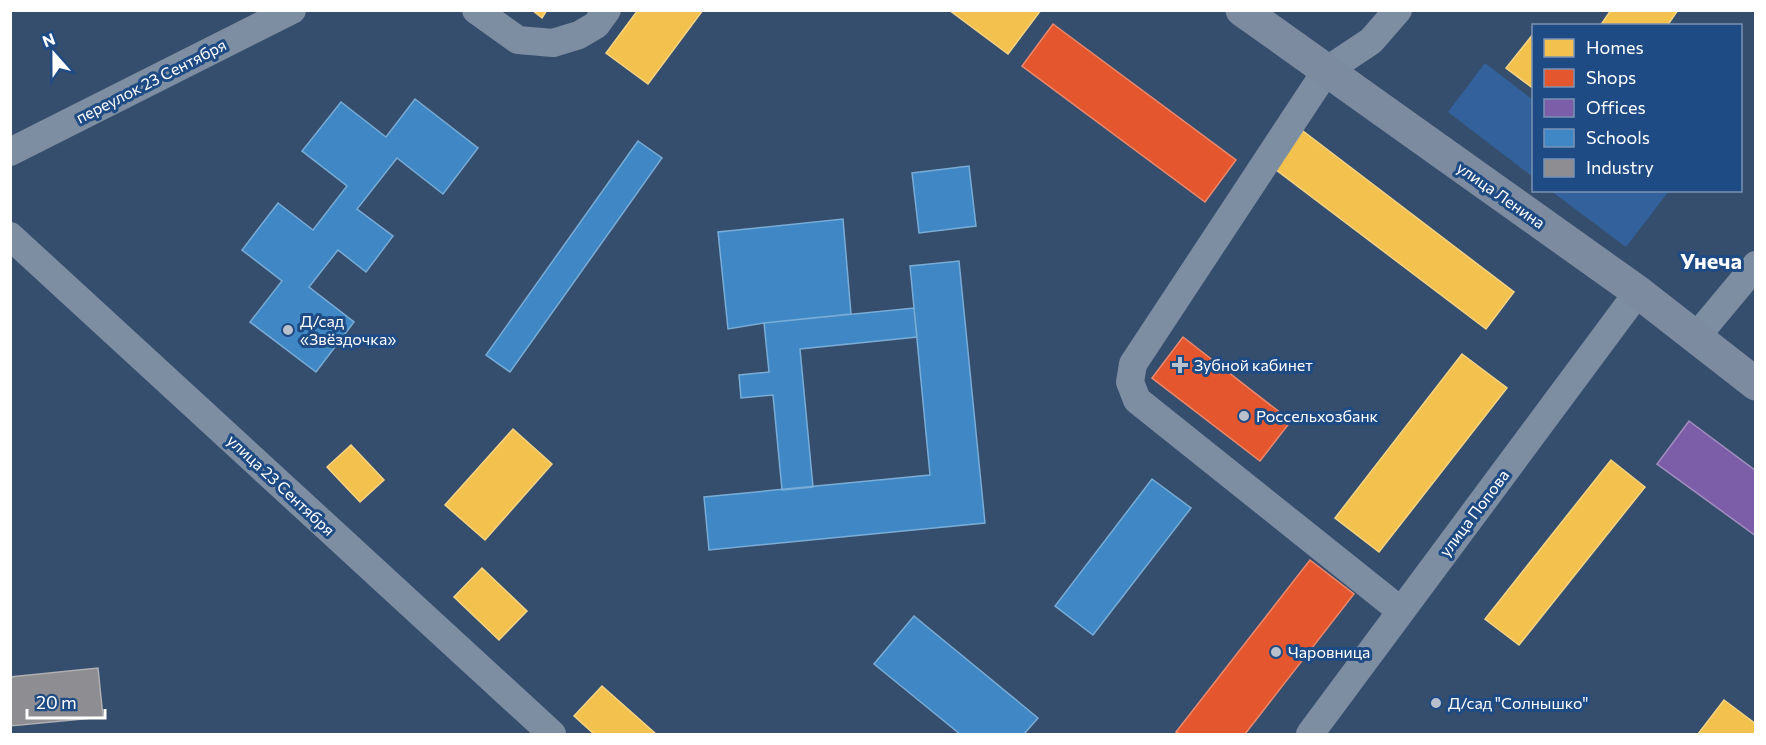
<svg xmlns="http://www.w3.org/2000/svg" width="1766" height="745" viewBox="0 0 1766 745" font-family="Commissioner,sans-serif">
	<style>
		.green { fill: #33619b }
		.homes { fill: #f2c14e; stroke: #f6d483; stroke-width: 1.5 }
		.shops { fill: #e4572e; stroke: #ec896d; stroke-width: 1.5 }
		.offices { fill: #7b5ea7; stroke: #a38ec1; stroke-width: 1.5 }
		.schools { fill: #3f88c5; stroke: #79acd6; stroke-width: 1.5 }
		.industry { fill: #8d8d92; stroke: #afafb3; stroke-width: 1.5 }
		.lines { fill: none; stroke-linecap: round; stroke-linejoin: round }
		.minor { stroke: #7d8ea3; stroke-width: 28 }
		.major { stroke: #7c8ba0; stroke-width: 33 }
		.poi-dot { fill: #b9c1cc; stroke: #1f4b84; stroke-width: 2 }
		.labels { text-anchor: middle; stroke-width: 6; stroke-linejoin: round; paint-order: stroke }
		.street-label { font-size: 16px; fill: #fff; stroke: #1f4b84 }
		.poi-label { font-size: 16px; fill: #fff; stroke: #1f4b84; text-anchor: start }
		.district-label { font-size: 22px; font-weight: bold; fill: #fff; stroke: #1f4b84 }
	</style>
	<rect width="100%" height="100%" fill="#364e6d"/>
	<!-- green -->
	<path class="green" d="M1485 63 1533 100V177L1448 112Z
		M1551 191H1669L1626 247Z"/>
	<!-- homes -->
	<path class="homes" d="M532 10H547L542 18Z
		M638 10H703L648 84 606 53Z
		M949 10H1041L1008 54Z
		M1611 10H1678L1667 26H1600Z
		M1534 33V89L1506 68Z
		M1303 131 1514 292 1486 329 1275 169Z
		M1462 354 1507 388 1379 552 1335 518Z
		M513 429 552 464 485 540 445 505Z
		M351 445 384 480 360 502 327 467Z
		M1611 460 1645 487 1519 645 1485 619Z
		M482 568 527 611 499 640 454 597Z
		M602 686 656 734H594L574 716Z
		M1724 700 1756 724V734H1698Z"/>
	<!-- shops -->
	<path class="shops" d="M1053 24 1236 160 1205 202 1022 66Z
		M1183 337 1291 421 1260 461 1152 378Z
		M1310 560 1354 594 1245 734H1180L1176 732Z"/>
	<!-- offices -->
	<path class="offices" d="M1689 421 1756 471V536L1657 464Z"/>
	<!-- schools -->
	<path class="schools" d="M415 99 478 148 443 194 397 158 357 209 393 236 366 272 338 250 309 287 354 322 316 372 250 322 282 281 242 250 278 203 313 230 347 186 302 151 341 102 386 137Z
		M638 141 662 158 510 372 486 355Z
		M969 166 976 226 919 233 912 173Z
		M843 219 851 314 764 323 728 329 718 232Z
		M959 261 985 523 709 550 704 497 930 475 910 266Z
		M914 308 917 337 800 349 813 487 782 490 773 395 741 398 739 375 769 372 764 323Z
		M1152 479 1191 508 1093 635 1055 606Z
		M914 616 1038 718 1024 734H960L874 664Z"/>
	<!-- industry -->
	<path class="industry" d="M98 668 103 717 10 726V677Z"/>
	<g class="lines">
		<!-- minor -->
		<path class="minor" d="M476 10 518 40 553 43 579 35 596 25 607 10
			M1398 10 1371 41 1326 71 1133 364 1130 382 1137 400 1401 611
			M10 152 292 10
			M10 236 552 734
			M1696 337 1756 265
			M1310 734 1638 292"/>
		<!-- major -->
		<path class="major" d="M1242 10 1638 292 1756 384"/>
	</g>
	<!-- markers -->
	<g class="poi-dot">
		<circle cx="288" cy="330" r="6"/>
		<path d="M1177 356h6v6h6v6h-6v6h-6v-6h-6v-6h6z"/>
		<circle cx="1244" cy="416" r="6"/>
		<circle cx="1276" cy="652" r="6"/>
		<circle cx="1436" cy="703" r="6"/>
	</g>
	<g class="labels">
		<!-- street labels -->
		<g class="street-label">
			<text transform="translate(151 81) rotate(-27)" y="6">переулок 23 Сентября</text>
			<text transform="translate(1501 195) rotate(35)" y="6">улица Ленина</text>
			<text transform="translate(281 485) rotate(43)" y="6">улица 23 Сентября</text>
			<text transform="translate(1474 513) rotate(-53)" y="6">улица Попова</text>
		</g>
		<!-- poi labels -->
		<g class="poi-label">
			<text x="300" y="327">Д/сад<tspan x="300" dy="18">«Звёздочка»</tspan></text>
			<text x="1194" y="371">Зубной кабинет</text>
			<text x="1256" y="422">Россельхозбанк</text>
			<text x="1288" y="658">Чаровница</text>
			<text x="1448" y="709">Д/сад "Солнышко"</text>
		</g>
		<!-- district labels -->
		<g class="district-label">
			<text x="1711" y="269">Унеча</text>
		</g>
	</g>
	<!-- border -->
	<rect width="1766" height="745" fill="none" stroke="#ffffff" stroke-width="24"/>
	<!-- legend -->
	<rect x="1532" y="24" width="210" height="168" fill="#1f4b84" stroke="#7993b5" stroke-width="1.5"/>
	<rect x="1544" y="39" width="30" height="18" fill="#f2c14e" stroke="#7993b5" stroke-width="1.5"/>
	<text x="1586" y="54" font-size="18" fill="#ffffff">Homes</text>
	<rect x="1544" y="69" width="30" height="18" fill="#e4572e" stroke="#7993b5" stroke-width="1.5"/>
	<text x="1586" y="84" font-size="18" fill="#ffffff">Shops</text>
	<rect x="1544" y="99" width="30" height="18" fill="#7b5ea7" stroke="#7993b5" stroke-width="1.5"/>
	<text x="1586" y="114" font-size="18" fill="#ffffff">Offices</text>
	<rect x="1544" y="129" width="30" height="18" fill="#3f88c5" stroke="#7993b5" stroke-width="1.5"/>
	<text x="1586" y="144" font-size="18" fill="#ffffff">Schools</text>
	<rect x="1544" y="159" width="30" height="18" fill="#8d8d92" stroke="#7993b5" stroke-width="1.5"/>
	<text x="1586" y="174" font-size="18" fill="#ffffff">Industry</text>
	<!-- north arrow -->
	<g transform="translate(54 54) rotate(339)" stroke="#1f4b84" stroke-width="4.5" paint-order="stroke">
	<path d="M0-4.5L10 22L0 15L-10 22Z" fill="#ffffff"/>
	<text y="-9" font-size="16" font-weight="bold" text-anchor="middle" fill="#ffffff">N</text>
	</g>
	<!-- scale -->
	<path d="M27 709v9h78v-9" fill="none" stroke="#ffffff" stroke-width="3"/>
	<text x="36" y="709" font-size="18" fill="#ffffff" stroke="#1f4b84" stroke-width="4.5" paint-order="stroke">20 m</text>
</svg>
